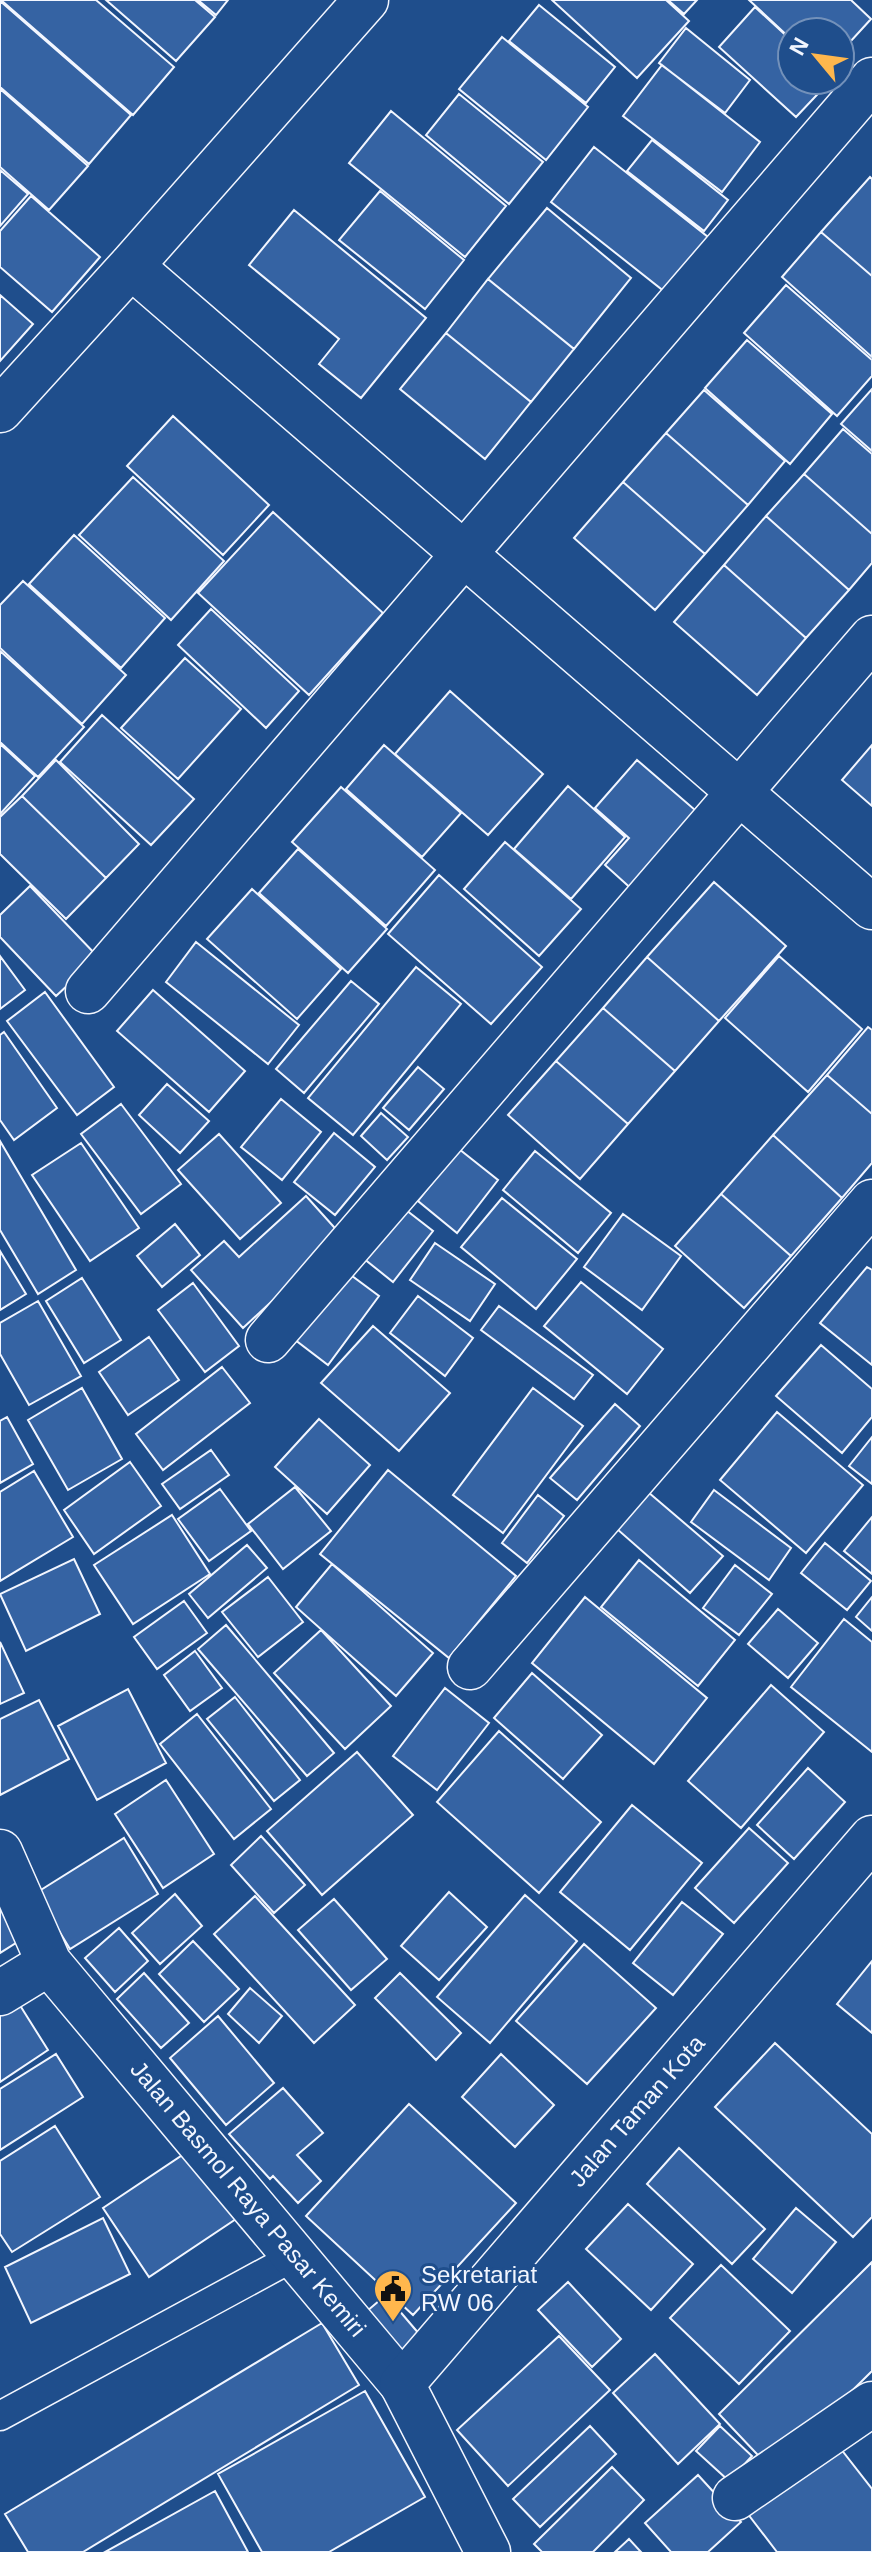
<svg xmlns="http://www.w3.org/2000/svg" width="872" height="2552" viewBox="0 0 872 2552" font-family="Helvetica,sans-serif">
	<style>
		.building { fill: #3563a3; stroke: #f2f6ff; stroke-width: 2 }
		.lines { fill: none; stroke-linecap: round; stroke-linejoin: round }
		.service-casing { stroke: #f2f6ff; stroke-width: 31 }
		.minor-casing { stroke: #f2f6ff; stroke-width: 47 }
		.tertiary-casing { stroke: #f2f6ff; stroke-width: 47 }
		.service { stroke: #1f4e8c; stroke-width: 28 }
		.minor { stroke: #1f4e8c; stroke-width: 44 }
		.tertiary { stroke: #1f4e8c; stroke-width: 44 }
		.labels { text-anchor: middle; stroke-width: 6; stroke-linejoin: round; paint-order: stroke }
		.street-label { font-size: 24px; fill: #f2f6ff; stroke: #1f4e8c }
		.poi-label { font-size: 24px; fill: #f2f6ff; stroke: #1f4e8c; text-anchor: start }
	</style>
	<rect width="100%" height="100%" fill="#1f4e8c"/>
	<!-- building -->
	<path class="building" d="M1 0H96L174 67 133 115Z
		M106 0H195L215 17 176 61Z
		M198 0H228L216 15Z
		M552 0H666L689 21 637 78Z
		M668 0H697L684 14Z
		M749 0H851L871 19 840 53V32H792V40Z
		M0 1 131 115 89 164 0 87Z
		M539 5 615 67 586 103 509 41Z
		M755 7 792 41V80H831L796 117 719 47Z
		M686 28 750 80 725 113 659 63Z
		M502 37 588 107 546 160 459 89Z
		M662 65 760 142 722 192 623 116Z
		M0 89 88 166 49 210 0 167Z
		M459 94 543 162 509 204 426 135Z
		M391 111 506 206 465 257 349 163Z
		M652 140 728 200 704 231 627 171Z
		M594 147 708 237 665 292 551 202Z
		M0 170 28 194 0 226Z
		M870 177 872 179V276L821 232Z
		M380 191 464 260 425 309 339 240Z
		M31 196 100 257 52 312 0 267V231Z
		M547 208 631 278 574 349 488 279Z
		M294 210 426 318 361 398 319 364 339 339 249 265Z
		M821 232 872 276V357L782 277Z
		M488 279 574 349 531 402 446 333Z
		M786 285 872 360V376L837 416 744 333Z
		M0 295 33 324 0 361Z
		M446 333 531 402 485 459 400 389Z
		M747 340 832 414 790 464 705 388Z
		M872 389V451L841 424Z
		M704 390 785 461 748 505 666 433Z
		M173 416 269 505 223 555 127 466Z
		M843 429 872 454V534L804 474Z
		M666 433 748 505 705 554 623 482Z
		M804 474 872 534V563L849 590 766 516Z
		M133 477 224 561 171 620 79 535Z
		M623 482 705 554 655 610 574 538Z
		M273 512 383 613 309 695 198 593Z
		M766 516 849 590 806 638 724 565Z
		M74 535 165 618 121 668 29 584Z
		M724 565 806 638 757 695 674 622Z
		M23 581 126 675 82 724 0 648V605Z
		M211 609 299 691 266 728 178 645Z
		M0 651 84 727 38 777 0 742Z
		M185 658 241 709 178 779 121 728Z
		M450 691 543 774 488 835 395 754Z
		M102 715 194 799 151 845 60 762Z
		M0 744 35 776 0 814Z
		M384 745 461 813 422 857 346 789Z
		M872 745V806L842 780Z
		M56 760 139 844 106 878 22 796Z
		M637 760 702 816 635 892 605 865 629 838 595 808Z
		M568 786 625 837 571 899 514 849Z
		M341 787 435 870 386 926 292 842Z
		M22 796 106 878 66 919 0 854V817Z
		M505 842 581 909 539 956 464 889Z
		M298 849 387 929 348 973 259 893Z
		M439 875 542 967 491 1024 388 934Z
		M714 882 786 946 719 1021 647 957Z
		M30 886 98 957 56 996 0 937V915Z
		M252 889 341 969 297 1019 207 939Z
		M196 942 299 1025 268 1064 166 982Z
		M0 956 25 990 0 1009Z
		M779 956 862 1029 808 1092 725 1018Z
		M647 957 719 1021 675 1071 603 1008Z
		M416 967 461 1004 353 1135 308 1098Z
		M351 981 379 1004 304 1093 276 1069Z
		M153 990 245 1071 209 1112 117 1031Z
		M45 992 114 1087 77 1115 7 1021Z
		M603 1008 675 1071 628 1124 556 1061Z
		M868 1027 872 1030V1114L827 1075Z
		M4 1032 57 1108 14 1140 0 1120V1035Z
		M556 1061 628 1124 580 1179 508 1115Z
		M418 1067 444 1089 409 1130 383 1108Z
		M827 1075 872 1114V1163L842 1198 773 1135Z
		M167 1084 209 1121 180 1153 139 1115Z
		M281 1099 321 1132 282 1180 241 1147Z
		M121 1104 181 1184 141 1214 81 1134Z
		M381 1113 408 1137 387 1160 361 1136Z
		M334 1133 375 1167 335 1215 294 1182Z
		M219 1134 281 1203 240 1239 178 1170Z
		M773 1135 842 1198 791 1256 721 1194Z
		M0 1141 76 1270 38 1294 0 1230Z
		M81 1143 139 1228 90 1261 32 1175Z
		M459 1149 498 1180 457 1233 418 1201Z
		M535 1151 611 1213 578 1253 503 1190Z
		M721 1194 791 1256 744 1308 675 1246Z
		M306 1196 342 1236 243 1328 191 1270 224 1241 239 1257Z
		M502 1198 577 1259 536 1309 461 1247Z
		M397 1203 433 1231 393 1282 358 1254Z
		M623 1214 681 1256 642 1310 584 1267Z
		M175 1224 200 1255 162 1287 137 1256Z
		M435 1243 495 1284 470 1321 410 1280Z
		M0 1251 26 1294 0 1310Z
		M340 1267 379 1296 328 1365 290 1336Z
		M867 1267 872 1270V1365L820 1323Z
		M82 1278 121 1340 84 1363 46 1301Z
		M581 1282 663 1349 627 1394 544 1326Z
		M193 1283 239 1346 205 1372 158 1310Z
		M418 1296 473 1338 445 1376 390 1333Z
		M38 1301 81 1376 29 1405 0 1354V1323Z
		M499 1306 593 1375 574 1399 481 1330Z
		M373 1326 450 1393 399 1451 321 1383Z
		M149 1337 179 1380 128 1415 99 1372Z
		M821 1345 872 1389V1417L842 1453 776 1396Z
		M222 1367 250 1403 163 1470 136 1434Z
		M82 1388 122 1459 68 1490 28 1420Z
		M533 1388 583 1426 503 1533 453 1495Z
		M615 1404 640 1426 577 1500 550 1478Z
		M777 1412 863 1485 806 1553 720 1480Z
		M7 1417 33 1464 0 1483V1421Z
		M319 1419 370 1465 327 1514 275 1467Z
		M872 1437V1484L849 1466Z
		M211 1450 229 1475 180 1509 162 1484Z
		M130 1462 161 1506 94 1554 64 1510Z
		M388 1470 516 1576 449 1658 320 1554Z
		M34 1471 73 1537 0 1581V1492Z
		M295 1487 331 1531 283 1569 248 1524Z
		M220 1489 251 1531 209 1561 178 1519Z
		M714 1490 791 1548 769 1580 691 1522Z
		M648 1492 723 1556 690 1593 617 1529Z
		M538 1495 564 1516 527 1563 502 1543Z
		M172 1515 210 1574 133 1624 94 1565Z
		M872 1517V1574L844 1551Z
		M825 1543 871 1581 847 1610 801 1573Z
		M247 1545 267 1568 208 1618 189 1594Z
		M74 1559 100 1614 26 1651 0 1594Z
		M639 1560 735 1640 698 1686 601 1607Z
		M332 1564 433 1653 396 1696 296 1607Z
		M735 1565 772 1594 739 1635 703 1608Z
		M268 1577 303 1622 258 1657 222 1612Z
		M585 1597 707 1698 654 1764 532 1663Z
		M872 1597V1631L856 1617Z
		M184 1601 207 1633 157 1669 134 1637Z
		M778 1609 818 1643 788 1678 748 1644Z
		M844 1619 872 1642V1752L791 1687Z
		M226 1625 334 1753 307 1776 198 1649Z
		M321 1630 391 1706 345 1749 274 1673Z
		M0 1642 24 1693 0 1704Z
		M195 1651 222 1688 190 1711 164 1675Z
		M532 1673 602 1735 563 1779 494 1718Z
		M771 1685 824 1732 741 1828 688 1781Z
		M445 1688 489 1723 437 1790 393 1756Z
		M128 1689 166 1763 97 1800 58 1726Z
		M235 1697 300 1780 274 1801 207 1719Z
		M39 1700 69 1759 0 1795V1719Z
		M197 1714 271 1809 234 1839 160 1744Z
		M499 1731 601 1822 539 1893 437 1802Z
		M357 1752 413 1815 322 1895 267 1831Z
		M808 1768 845 1802 794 1859 757 1825Z
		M166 1780 214 1854 163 1888 115 1814Z
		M632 1805 702 1863 630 1950 560 1892Z
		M749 1828 788 1863 734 1923 695 1888Z
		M261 1836 305 1885 274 1913 231 1865Z
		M124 1838 158 1894 70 1949 36 1893Z
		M0 1891 27 1936 0 1953Z
		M449 1892 487 1927 439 1980 401 1946Z
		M175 1894 202 1926 160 1964 132 1933Z
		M525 1895 577 1941 490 2043 437 1997Z
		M255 1896 355 2005 314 2043 214 1934Z
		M334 1899 387 1959 351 1990 298 1930Z
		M682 1902 723 1934 673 1995 633 1963Z
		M119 1928 148 1961 115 1992 85 1958Z
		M193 1941 239 1989 204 2022 159 1974Z
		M584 1944 656 2008 587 2084 516 2021Z
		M872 1961V2033L837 2004Z
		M144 1973 189 2023 161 2048 117 1999Z
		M400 1973 461 2033 436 2060 375 1998Z
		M250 1988 282 2016 259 2043 228 2014Z
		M16 1999 48 2050 0 2082V2010Z
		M218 2016 274 2083 226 2125 170 2058Z
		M775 2043 872 2134V2217L853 2237 715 2107Z
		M56 2054 83 2097 0 2150V2089Z
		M501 2054 554 2105 515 2147 462 2097Z
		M283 2088 323 2133 297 2155 321 2181 298 2203 273 2176 270 2179 229 2134Z
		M409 2104 516 2203 413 2315 306 2216Z
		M55 2126 100 2197 12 2252 0 2234V2161Z
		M679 2148 765 2229 732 2264 647 2184Z
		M190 2150 236 2219 149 2277 103 2208Z
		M628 2204 693 2264 651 2310 586 2249Z
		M796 2208 836 2242 792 2293 753 2259Z
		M103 2218 130 2274 31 2323 5 2267Z
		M872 2262V2371L772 2470 719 2414Z
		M721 2265 790 2331 739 2384 670 2318Z
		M568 2282 621 2339 592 2367 538 2310Z
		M386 2295 420 2335 401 2351 367 2311Z
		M322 2323 359 2385 83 2552H28L5 2514Z
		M559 2336 610 2390 508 2486 457 2430Z
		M655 2354 720 2424 678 2464 613 2393Z
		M365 2391 425 2497 329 2552H262L218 2474Z
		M590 2426 616 2454 540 2527 513 2499Z
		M720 2426 752 2456 729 2481 696 2451Z
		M830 2435 872 2489V2552H777L741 2505Z
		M612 2467 644 2500 593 2552H542L534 2544Z
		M698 2475 741 2522 708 2552H671L645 2523Z
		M215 2491 248 2552H105Z
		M629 2539 641 2552H615Z"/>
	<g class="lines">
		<!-- service casing -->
		<g class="service-casing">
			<path id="service" d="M0 2416 297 2255"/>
		</g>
		<!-- minor casing -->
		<g class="minor-casing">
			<path id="minor" d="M131 266 872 907
				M0 410 131 266 366 0
				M88 991 872 80
				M268 1340 872 638
				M470 1667 872 1202
				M0 1852 49 1963 402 2384
				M0 1993 49 1963
				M735 2498 872 2404"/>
		</g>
		<!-- tertiary casing -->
		<g class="tertiary-casing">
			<path id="tertiary" d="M488 2552 402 2384 872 1838"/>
		</g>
		<!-- service -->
		<use href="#service" class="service"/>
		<!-- minor -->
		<use href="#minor" class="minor"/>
		<!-- tertiary -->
		<use href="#tertiary" class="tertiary"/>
	</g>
	<!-- icons -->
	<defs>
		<g id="civic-pin" transform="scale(2)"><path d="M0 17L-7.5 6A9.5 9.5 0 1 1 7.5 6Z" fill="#ffb74d" stroke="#1f4e8c"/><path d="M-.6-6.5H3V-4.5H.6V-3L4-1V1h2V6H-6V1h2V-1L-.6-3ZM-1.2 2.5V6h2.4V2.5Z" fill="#111"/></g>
	</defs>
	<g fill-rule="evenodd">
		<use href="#civic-pin" x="393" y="2289"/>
	</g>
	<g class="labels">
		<!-- street labels -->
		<g class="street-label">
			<text transform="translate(637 2111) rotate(-49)" y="8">Jalan Taman Kota</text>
			<text transform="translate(248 2199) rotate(50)" y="8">Jalan Basmol Raya Pasar Kemiri</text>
		</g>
		<!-- poi labels -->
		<g class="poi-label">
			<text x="421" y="2283">Sekretariat<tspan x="421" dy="28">RW 06</tspan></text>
		</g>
	</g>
	<!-- north arrow -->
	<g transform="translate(816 56) rotate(299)"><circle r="38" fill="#1f4e8c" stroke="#7391ba" stroke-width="2"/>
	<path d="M0-6L14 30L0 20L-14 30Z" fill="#ffb74d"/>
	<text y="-12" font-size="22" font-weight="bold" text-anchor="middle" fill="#f2f6ff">N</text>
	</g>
</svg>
